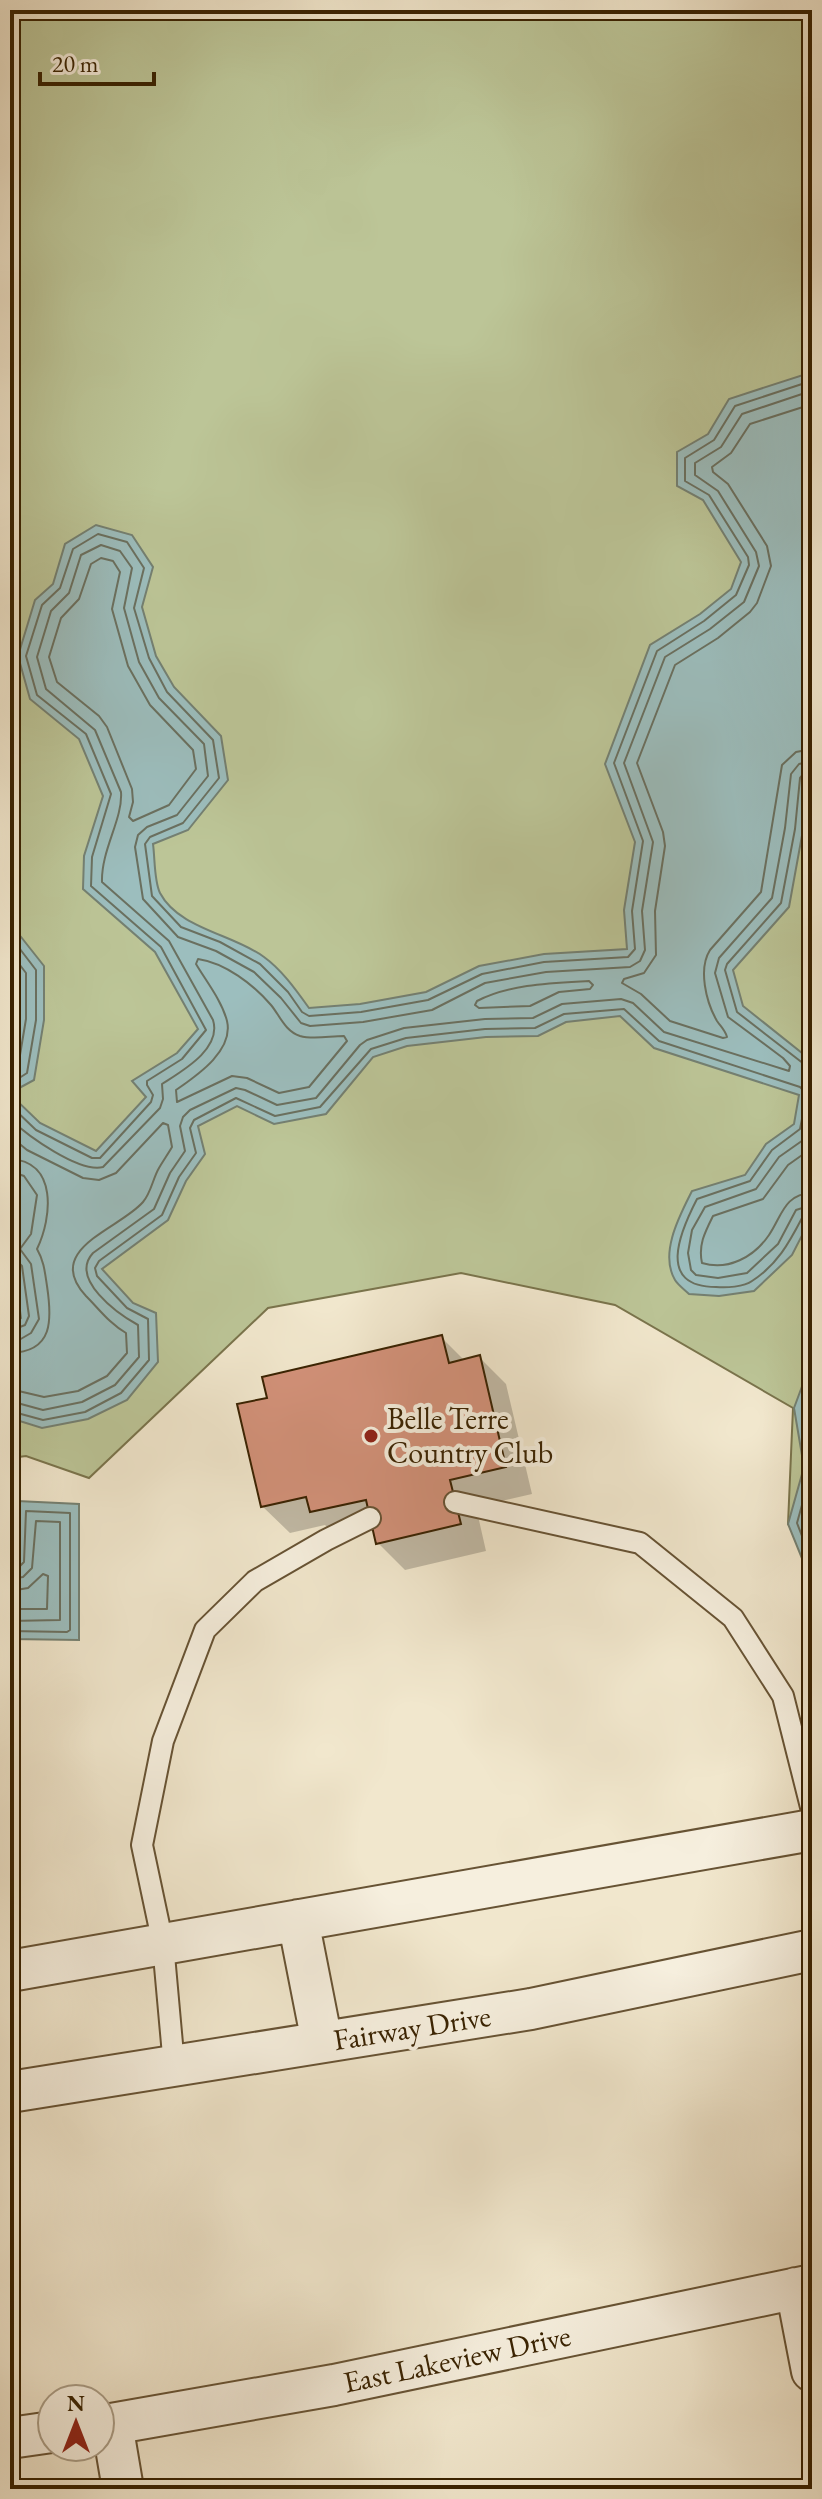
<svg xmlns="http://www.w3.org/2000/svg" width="822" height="2499" viewBox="0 0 822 2499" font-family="'EB Garamond',serif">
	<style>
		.green { fill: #bcc597; stroke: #7a744c; stroke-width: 2 }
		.water { fill: #9cbebe; stroke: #748072; stroke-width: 2 }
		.shadow { fill: #0003 }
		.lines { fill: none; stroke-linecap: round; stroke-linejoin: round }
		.shore { stroke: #6a7060; stroke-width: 2 }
		.building { fill: #d29179; stroke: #392201; stroke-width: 2 }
		.service-casing { stroke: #675334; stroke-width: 24 }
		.minor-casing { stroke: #675334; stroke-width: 44 }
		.service { stroke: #f6efde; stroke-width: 20 }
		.minor { stroke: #f6efde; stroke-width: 40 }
		.poi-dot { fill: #8f2418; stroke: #f6efde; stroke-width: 3 }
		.labels { text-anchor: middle; stroke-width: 8; stroke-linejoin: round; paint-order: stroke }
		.poi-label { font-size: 30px; fill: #392201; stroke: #f6efde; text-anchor: start }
		.street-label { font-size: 30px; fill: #392201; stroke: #f6efde }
	</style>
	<rect width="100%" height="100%" fill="#f1e7cd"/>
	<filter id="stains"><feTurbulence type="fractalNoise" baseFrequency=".0025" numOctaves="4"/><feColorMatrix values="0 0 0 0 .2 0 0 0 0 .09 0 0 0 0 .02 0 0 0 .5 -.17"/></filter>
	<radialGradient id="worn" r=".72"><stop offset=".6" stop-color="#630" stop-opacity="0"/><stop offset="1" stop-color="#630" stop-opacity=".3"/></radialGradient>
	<!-- green -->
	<path class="green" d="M10 10H812V1558L788 1524 793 1408 615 1305 461 1273 268 1308 89 1478 26 1456 10 1458Z"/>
	<!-- water -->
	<path class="water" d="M803 375 812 378V757L803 830 789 907 733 970 743 1006 812 1061V1216L792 1255 754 1291 719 1296 689 1294C685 1290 678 1285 675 1280 659 1253 680 1215 692 1191L745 1175 766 1144 794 1124 799 1095 654 1048 620 1016 566 1022 538 1036 486 1037 407 1046 373 1057 326 1114 274 1124 237 1106 198 1126 205 1154 186 1181 168 1220 102 1269 133 1303 156 1313 158 1362 127 1400 88 1419 42 1428 10 1418V1325L21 1318 11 1246 19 1198 10 1185V1094L40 1123 96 1151 146 1097 132 1081 177 1053 198 1029 155 952 83 889 84 856 103 796 79 739 30 699 18 656 35 600 53 584 65 544 96 525 132 535 153 567 142 607 156 656 174 687 221 736 228 780 188 830 153 844C155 858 154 881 160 893 179 929 233 934 264 957 282 970 296 990 309 1008L360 1004 426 992 479 966 544 954 627 949 624 910 635 842 605 764 650 645 700 614 731 589 741 562 703 500 677 486V452L708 434 729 399Z
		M10 923 44 966V1020L34 1080 10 1093Z
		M812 1371V1583L788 1524 804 1467 794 1408 807 1373Z
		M17 1501 79 1504V1640L10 1639V1561L16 1560Z"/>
	<!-- shadow -->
	<path class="shadow" d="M442 1338 465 1361 479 1357 506 1384 532 1494 476 1507 486 1551 405 1570 378 1543 375 1530 338 1538 325 1525 290 1533 262 1506 269 1400Z"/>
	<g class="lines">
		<!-- shore -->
		<path class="shore" d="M812 407H803L750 424 731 453 712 467 713 472 728 484 767 546 771 566 757 603 750 612 718 638 675 665 637 763 663 832 665 846 655 911 656 955 644 973 624 979 622 983 641 994 670 1021 723 1038 727 1037C725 1030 721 1027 717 1021 706 1002 698 969 710 950L761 892 782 765 796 752 812 749
			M101 558 113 561 120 572 112 609 128 666 150 705 193 750 196 769 169 805 133 821 129 817 133 802 132 789 107 727 99 716 57 682 49 657 61 618 79 599 91 564Z
			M812 771 805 772 800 778 795 829 781 903 727 964 725 970 737 1012 804 1064 812 1066
			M10 936 36 970V1020L27 1073 10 1084
			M10 952 26 973V1019L18 1067 10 1072
			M198 959C225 963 253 984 271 1005 280 1016 285 1031 300 1036 313 1040 330 1036 344 1036L347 1041 309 1087 279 1093 247 1078 232 1076 177 1102 176 1090C196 1076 234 1051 227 1021 222 1001 206 981 196 964Z
			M589 981 593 985 590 989 559 992 530 1006 479 1008 475 1005 477 1001C509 984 553 983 589 981Z
			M10 1105 36 1130 92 1158H100L151 1102 153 1095 147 1085V1081L182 1059 206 1030 161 947 91 886 92 857 111 794 86 734 37 695 26 656 42 605 60 588 73 549 98 534 127 542 144 568 134 608 149 658 167 692 213 740 219 778 183 823 150 837 145 844 152 896 181 927 220 942 260 964 288 992 302 1012 309 1016 361 1012 428 1000 482 974 544 962 628 957 635 949 632 911 643 841 614 763 657 651 704 621 736 595 749 565 748 557 709 495 685 481V458L714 440 735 406 802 384 812 385
			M10 1119C28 1136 79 1173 103 1167L160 1108 163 1099 162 1084C182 1071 222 1049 213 1020L169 941 102 882C101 850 123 819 121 792L95 730 46 689 37 657 51 611 69 593 81 555 101 545 120 551 132 568 124 608 139 662 159 698 204 744 208 776 177 815 147 827 138 835 135 847 143 899 178 937 216 951 254 972 281 998 301 1023 310 1026 363 1022 432 1010 485 983 546 972 630 967 640 961 645 950 642 911 653 842 624 763 665 657 710 629 744 602 759 566 756 552 718 491 695 475V463L721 447 742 414 802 394 812 395
			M812 1126 806 1138 779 1157 756 1189 705 1207 692 1230 688 1253 691 1270 696 1275 718 1278 747 1273 778 1244 796 1210 812 1205
			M10 1136 27 1150 83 1178 99 1180 116 1173 163 1123 168 1125 172 1147C168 1154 163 1161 159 1168 153 1178 151 1193 143 1202 120 1229 42 1249 86 1296 99 1309 110 1324 126 1333L127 1353 107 1376 78 1391 44 1397 10 1389
			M812 1148 788 1165 763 1199 713 1216C705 1232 698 1245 702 1263 728 1271 754 1257 769 1235 782 1216 784 1194 812 1193
			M10 1159C58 1161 52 1218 37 1249 44 1261 45 1273 47 1286 52 1319 54 1352 10 1353
			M10 1171 24 1176 37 1195 31 1234 20 1249 31 1264 39 1319 31 1333 19 1340 10 1341
			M10 1259 17 1261 22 1266 29 1316 25 1325 10 1331
			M812 1383 802 1409 812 1469 797 1523 812 1562
			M10 1401 43 1410 82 1402 115 1385 139 1357 138 1325C118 1314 69 1279 93 1253L154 1209 170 1173 185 1151 180 1126 183 1117 190 1110 236 1088 245 1090 277 1105 316 1098 360 1045 367 1040 404 1028 485 1019 533 1018 562 1004 621 999 633 1003 664 1032 789 1071 790 1066 783 1058 728 1017 715 973 719 958 772 898 785 828 791 774 799 764 812 761
			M10 1411 43 1420 85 1412 121 1393 149 1360 148 1319 127 1308 97 1276 95 1268 99 1261 162 1215 179 1177 196 1153 190 1128 194 1120 236 1098 275 1116 320 1107 371 1049 406 1038 485 1029 535 1028 564 1014 624 1009 659 1041 800 1087 807 1094 800 1129 772 1150 750 1181 697 1199C680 1232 656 1287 716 1287 726 1288 744 1287 752 1281 777 1265 789 1243 802 1218L812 1215
			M10 1569 18 1568 24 1562 26 1511 70 1513V1630L67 1632 10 1631
			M10 1579 23 1577 32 1568 36 1521 60 1522V1620L10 1621
			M10 1591 28 1588 43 1574 48 1576 47 1609H10"/>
	</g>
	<!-- building -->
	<path class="building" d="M442 1335 449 1363 480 1355 506 1467 450 1480 461 1524 376 1544 366 1500 310 1512 306 1497 261 1507 237 1404 267 1398 262 1377Z"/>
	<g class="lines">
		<!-- service casing -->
		<g class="service-casing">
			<path id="service" d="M455 1502 640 1543 733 1618 783 1696 812 1811
				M174 2066 163 1944 142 1845 163 1741 205 1630 255 1581 326 1540 370 1518"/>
		</g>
		<!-- minor casing -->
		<g class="minor-casing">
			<path id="minor" d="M298 1920 322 2042
				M10 1971 812 1830
				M10 2092 531 2009 812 1950
				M796 2288 812 2371
				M112 2424 123 2489
				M100 2426 334 2385 812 2285
				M10 2438 52 2432"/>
		</g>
		<!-- service -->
		<use href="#service" class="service"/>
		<!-- minor -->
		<use href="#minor" class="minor"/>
	</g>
	<!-- markers -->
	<circle class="poi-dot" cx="371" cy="1436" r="8"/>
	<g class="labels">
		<!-- poi labels -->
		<g class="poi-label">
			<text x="387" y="1429">Belle Terre<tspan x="387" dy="34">Country Club</tspan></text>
		</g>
		<!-- street labels -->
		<g class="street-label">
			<text transform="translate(412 2028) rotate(-9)" y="10">Fairway Drive</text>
			<text transform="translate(457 2359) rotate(-12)" y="10">East Lakeview Drive</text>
		</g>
	</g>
	<!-- margin -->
	<rect width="822" height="2499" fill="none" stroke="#f1e7cd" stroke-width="40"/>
	<rect x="12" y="12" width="798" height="2475" fill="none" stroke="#392201" stroke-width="4"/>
	<rect x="20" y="20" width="782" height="2459" fill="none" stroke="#392201" stroke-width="2"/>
	<!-- north arrow -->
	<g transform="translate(76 2423)"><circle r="38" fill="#f6efde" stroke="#aa9d86" stroke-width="2"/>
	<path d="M0-6L14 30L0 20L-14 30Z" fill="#8f2418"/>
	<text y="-12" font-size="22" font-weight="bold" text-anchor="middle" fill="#392201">N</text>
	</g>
	<!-- scale -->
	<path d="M40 72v12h114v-12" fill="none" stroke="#392201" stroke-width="4"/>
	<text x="52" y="72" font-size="24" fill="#392201" stroke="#f6efde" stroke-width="6" paint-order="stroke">20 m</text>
	<rect width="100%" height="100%" filter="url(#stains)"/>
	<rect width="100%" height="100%" fill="url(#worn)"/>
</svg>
